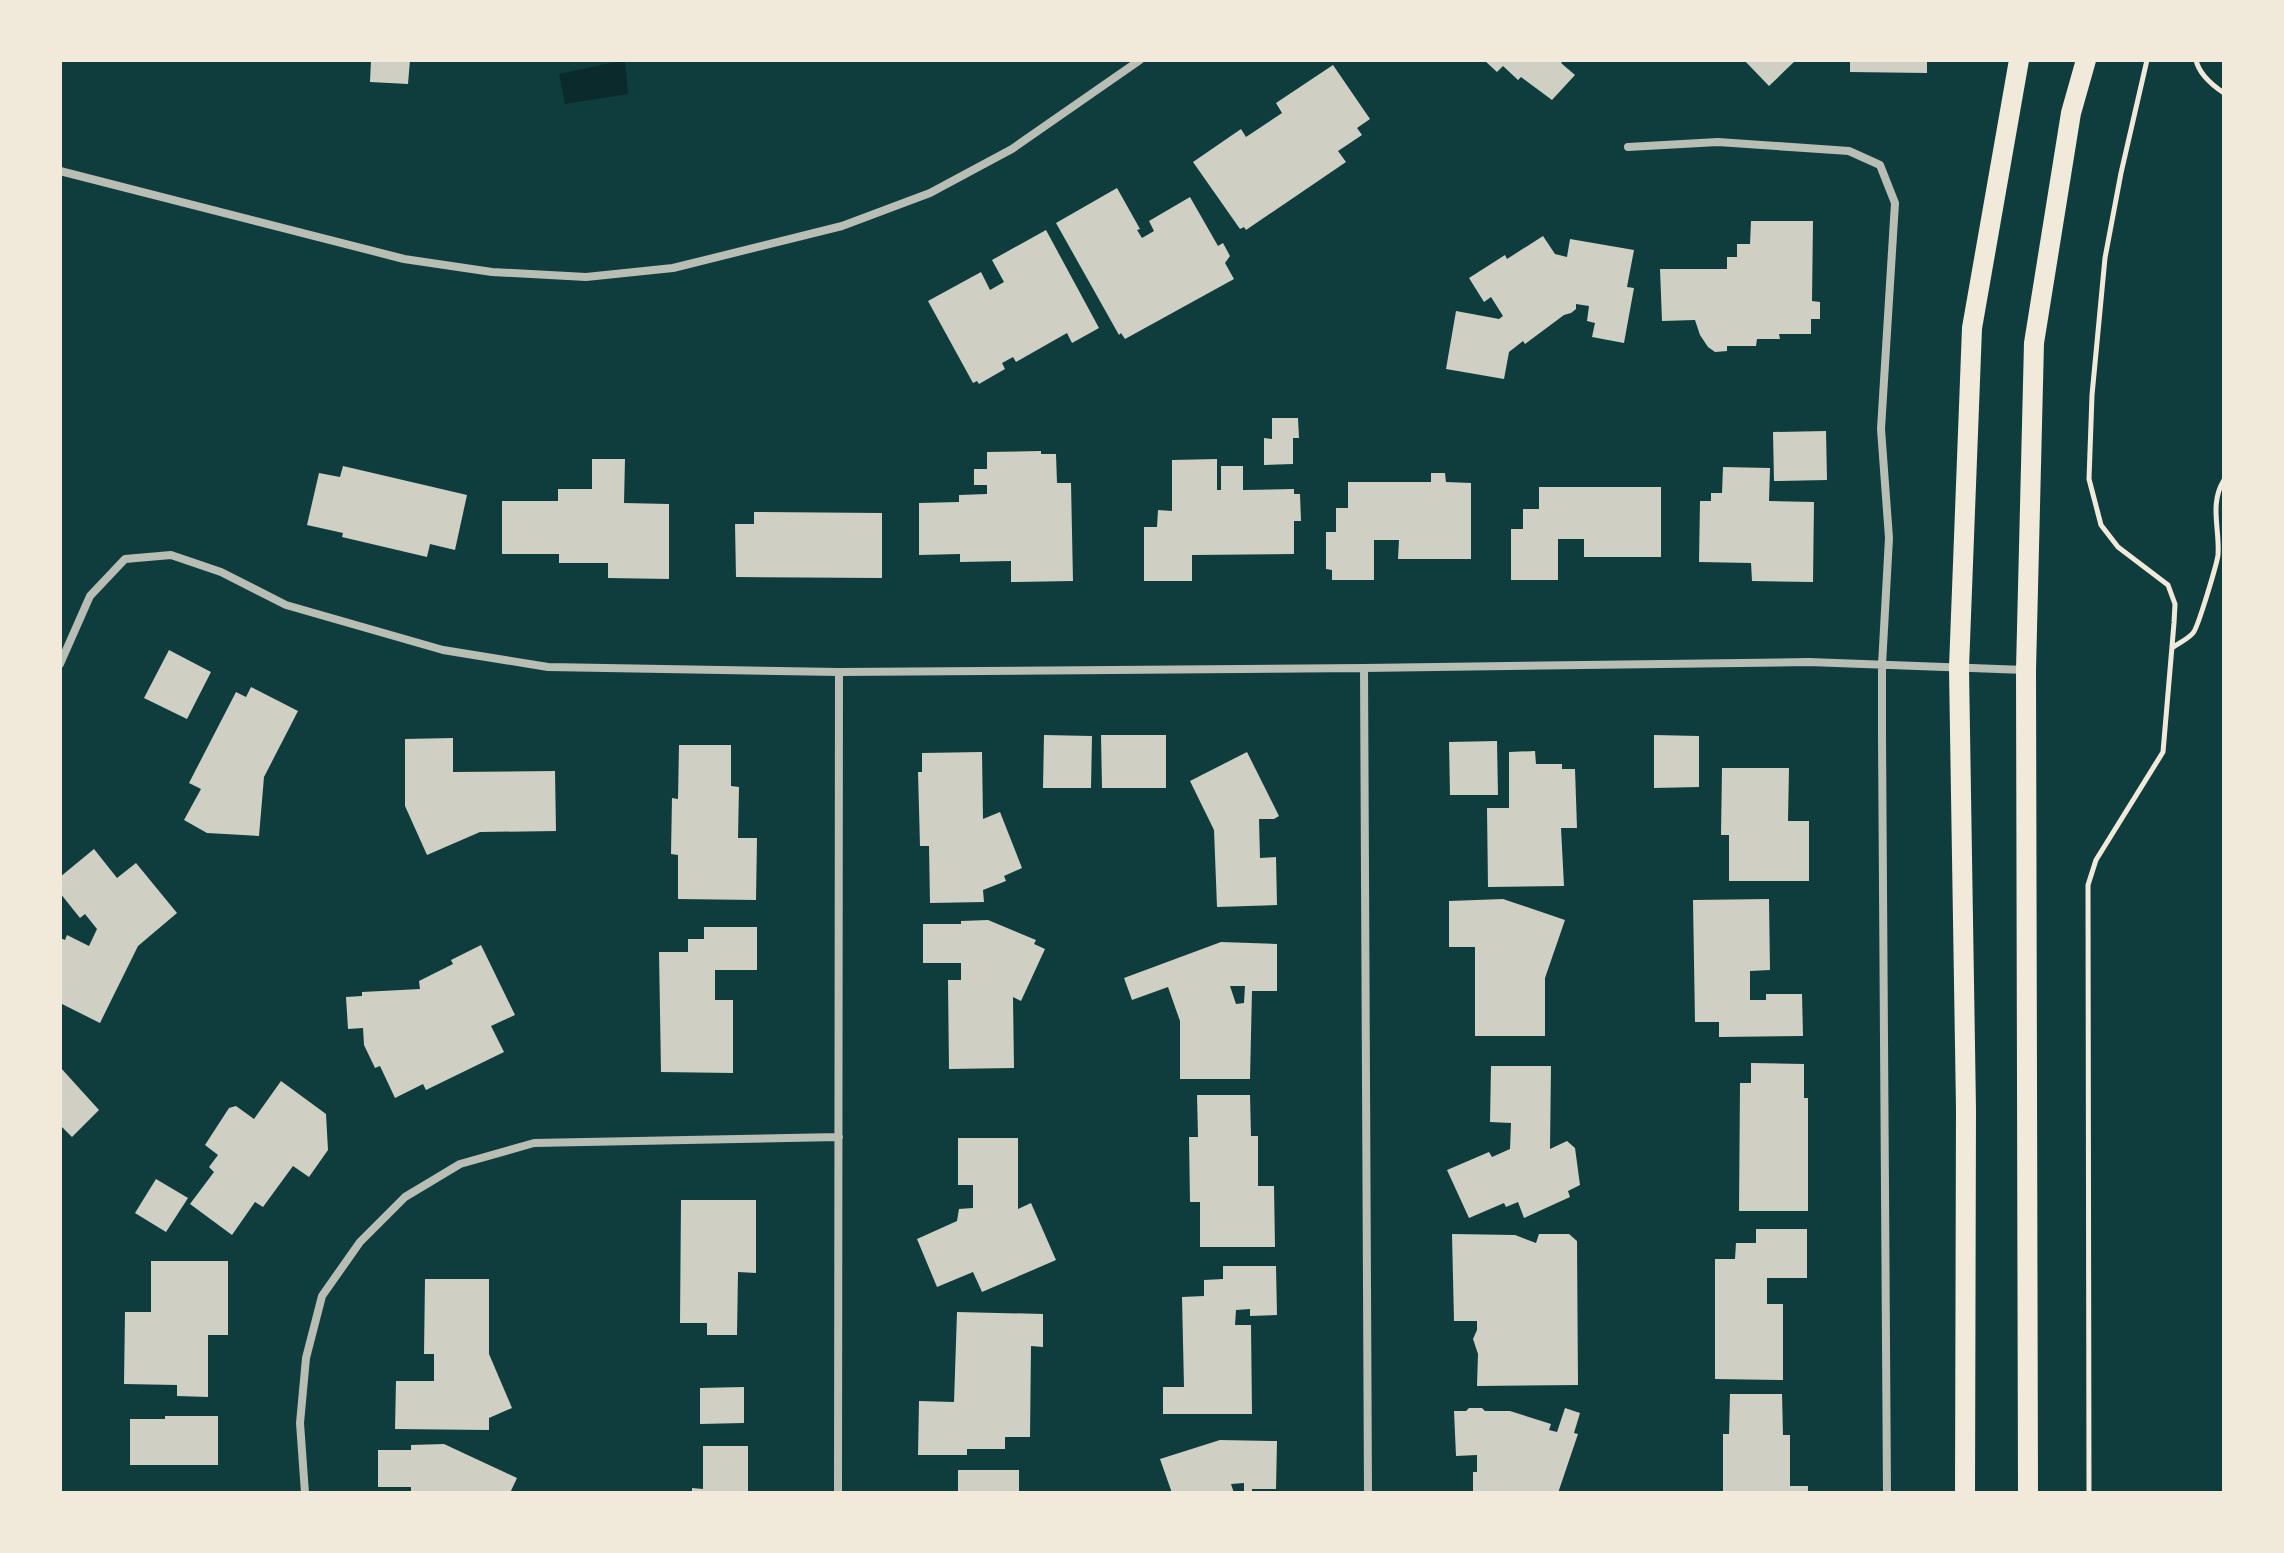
<svg xmlns="http://www.w3.org/2000/svg" width="2284" height="1553" viewBox="0 0 2284 1553" font-family="'DejaVu Sans',sans-serif">
	<style>
		.water { fill: #0a2a2b }
		.building { fill: #cfcfc3; fill-rule: evenodd }
		.lines { fill: none; stroke-linecap: round; stroke-linejoin: round }
		.path { stroke: #f1e9da; stroke-width: 5 }
		.minor { stroke: #b8beb3; stroke-width: 8 }
		.primary { stroke: #f1e9da; stroke-width: 20 }
	</style>
	<rect width="100%" height="100%" fill="#0f3d3e"/>
	<!-- water -->
	<path class="water" d="M625 60 628 94 565 104 559 74Z"/>
	<!-- building -->
	<path class="building" d="M371 60H410L408 84 370 82Z
		M1484 60H1564L1561 63 1575 75 1552 100 1521 77 1518 80 1503 66 1497 72Z
		M1744 60H1796L1769 86Z
		M1850 60H1927V73L1850 72Z
		M1333 65 1370 119 1357 128 1362 135 1338 151 1346 162 1246 230 1244 227 1240 229 1193 162 1241 129 1246 137 1282 113 1276 103Z
		M1117 188 1140 229 1137 230 1142 238 1154 231 1149 221 1190 197 1218 246 1223 243 1230 256 1225 263 1234 279 1125 339 1121 333 1119 335 1056 223Z
		M1751 221H1813L1812 301 1820 302V319H1811V334H1779L1780 339H1757L1756 346H1727V351L1715 352 1708 347 1700 335 1695 320 1662 321 1660 269H1727V257H1737V244H1750Z
		M1046 230 1099 328 1072 343 1067 333 1016 362 1013 357 1002 363 1005 369 979 384 977 381 973 383 928 301 981 272 990 290 1004 282 992 260Z
		M1543 236 1555 254 1567 257 1570 239 1634 250 1627 287 1634 288 1624 343 1592 337 1595 323 1587 321 1589 306 1576 304V309L1571 313 1564 315 1525 344 1523 341 1509 352 1504 379 1446 369 1456 311 1499 319 1503 316 1491 297 1484 302 1469 278 1505 255 1507 259Z
		M1272 418H1298L1299 438H1293V464L1264 465V438L1272 439Z
		M1826 431 1827 480 1774 481 1773 432Z
		M1041 451V454H1056L1057 483H1071L1073 581 1011 582V561L960 562V554L919 555V503L959 502V495L987 494V485H974V469H987V452Z
		M592 459H625L624 503 669 504V579L608 578V563H559V554H502V501H558V489H592Z
		M1217 459V490H1221V466H1243V490L1294 489V494H1300L1301 521H1294V554L1192 555V581H1144V527H1157L1158 510 1172 511V460Z
		M343 466 467 495 455 550 430 544 427 557 342 537 343 533 307 525 319 473 340 477Z
		M1723 467 1770 468 1769 501 1814 502 1813 582 1752 581 1751 563 1699 562 1700 501H1711V493H1722Z
		M1431 473H1445L1446 482 1471 483V559H1398L1399 540H1374V580H1332V570L1326 569V532H1336V508H1348V482H1431Z
		M1539 487H1661V557H1584V539H1558V580H1511V529H1523V509H1539Z
		M754 512 882 513V578L736 577 735 524H754Z
		M169 650 211 672 187 719 144 698Z
		M251 687 298 711 264 777 259 836 207 833 184 820 201 789 189 783 236 692 246 697Z
		M1044 735 1092 736 1091 788H1043Z
		M1101 735H1166V788H1102Z
		M1654 735 1699 736V787L1654 788Z
		M453 738V772L555 771 556 831 480 832 427 855 405 806V739Z
		M1497 741 1498 795H1450L1449 742Z
		M679 745H731V786L739 787 738 838H757L756 900 678 899V855L671 854 672 798 678 799Z
		M1535 751 1536 764H1562V769H1575L1577 828H1561L1564 886 1488 887 1487 808H1509V752Z
		M982 752 983 819 1000 812 1022 868 1004 876 1006 881 983 890 984 902 930 903 929 846H920L918 772H922V753Z
		M1247 752 1279 816 1274 819H1259L1260 858 1276 857 1277 905 1217 907 1214 830 1190 781Z
		M1722 768H1789L1788 821H1809V881H1729V835H1721Z
		M94 849 117 878 136 863 177 913 138 946 100 1023 60 1003V938L65 940 67 935 89 946 97 929 85 914 80 918 60 893V877Z
		M1503 899 1565 920 1545 978V1036H1475V947H1449V901Z
		M1769 899 1770 970 1750 971V1000H1766V994H1802L1803 1036 1719 1037V1022H1695L1693 900Z
		M988 920 1036 940 1034 944 1045 949 1021 1001 1013 997 1014 1068 949 1069 948 980H961V963H923V924H961V921Z
		M704 927H757V970H715V1000H733V1073L661 1072 659 952H688V939H704Z
		M1221 942 1277 944V991H1252L1250 1079H1180V1021L1168 987 1132 1000 1124 978ZM1230 986H1245L1244 1003 1236 1004Z
		M481 945 515 1015 491 1026 504 1052 426 1090 423 1084 395 1098 380 1066 375 1068 364 1045 363 1028 348 1029 346 997 362 996V992L420 989 419 981 453 964 451 960Z
		M1751 1063 1804 1064V1098H1808V1211H1739L1740 1083H1751Z
		M1491 1066H1551L1550 1149 1567 1141 1575 1148 1580 1185 1568 1191 1570 1197 1524 1218 1518 1202 1506 1207 1504 1203 1469 1218 1447 1170 1489 1152 1492 1157 1510 1149 1511 1123 1490 1122Z
		M60 1067 99 1110 72 1137 60 1125Z
		M281 1081 326 1114 328 1150 309 1177 293 1166 263 1207 255 1202 232 1235 190 1204 214 1172 209 1167 218 1155 205 1145 229 1108 236 1106 254 1119Z
		M1197 1095H1250L1251 1136H1258V1186H1274L1275 1247H1200V1202H1190L1189 1137H1198Z
		M958 1138H1018V1209L1031 1203 1056 1260 982 1292 973 1272 937 1287 917 1239 957 1221 959 1209 973 1208V1185H958Z
		M156 1179 188 1198 166 1232 135 1213Z
		M681 1200H756V1273L738 1272 737 1335H707V1323H680Z
		M1756 1229H1807V1278H1767V1304H1783V1380L1715 1379V1259H1735L1736 1243H1756Z
		M1452 1234 1515 1235 1536 1243 1539 1234H1569L1577 1241 1578 1385 1477 1386 1478 1354 1473 1339 1477 1330V1321H1454Z
		M151 1261H228V1335H208V1397L177 1396V1385L124 1384 125 1312H151Z
		M1223 1266H1276L1277 1315 1250 1316V1309L1236 1310 1235 1325H1251L1252 1414H1163V1387H1184L1182 1297 1204 1296V1280L1223 1279Z
		M425 1279H489V1354L512 1408 489 1418V1430L395 1429 396 1381H434V1354H424Z
		M957 1312 1043 1314V1347L1031 1346 1030 1437H1005V1449H967V1455H918L919 1401 954 1402Z
		M744 1387V1423L700 1424V1388Z
		M1730 1394H1782L1783 1435H1790V1486H1808V1493H1723V1434H1729Z
		M1469 1408H1482L1485 1411H1510L1551 1424 1549 1430 1557 1432 1565 1408 1580 1413 1574 1433 1578 1434 1558 1493H1473V1472H1477V1455L1456 1456 1454 1411H1466Z
		M165 1416H218V1465H130V1419H165Z
		M1220 1440 1277 1441 1276 1489H1252V1493H1244V1483L1231 1484 1234 1493H1172L1160 1459Z
		M444 1444 517 1478 510 1493H411V1487H378V1450H411V1445Z
		M703 1446H748V1493H692V1488L703 1489Z
		M958 1470H1019V1493H958Z"/>
	<g class="lines">
		<!-- path -->
		<path class="path" d="M2196 60C2199 74 2212 85 2224 93
			M2172 648C2179 643 2188 639 2193 633 2198 628 2217 563 2218 555 2220 529 2209 504 2224 480
			M2089 1493 2088 885 2096 860 2163 752 2174 623 2175 604 2168 585 2118 547 2101 525 2089 479 2092 395 2105 258 2121 173 2147 60"/>
		<!-- minor -->
		<path class="minor" d="M1628 147 1718 142 1849 151 1880 165 1895 203 1881 429 1889 538 1882 665V736L1887 1493
			M60 171 404 259 492 272 586 277 673 268 842 226 930 193 1012 149 1140 60
			M60 664 90 596 125 559 171 555 221 572 286 605 443 650 548 667 839 672 1364 668 1809 662 2025 670
			M1364 668 1368 1493
			M305 1493 300 1423 306 1358 322 1296 360 1242 405 1197 460 1164 534 1143 839 1137
			M838 1493 839 672"/>
		<!-- primary -->
		<path class="primary" d="M1965 1493 1966 1109 1959 668 1972 328 2019 60
			M2028 1493 2026 670 2034 343 2071 113 2086 60"/>
	</g>
	<!-- border -->
	<rect width="2284" height="1553" fill="none" stroke="#f1e9da" stroke-width="124"/>
</svg>
